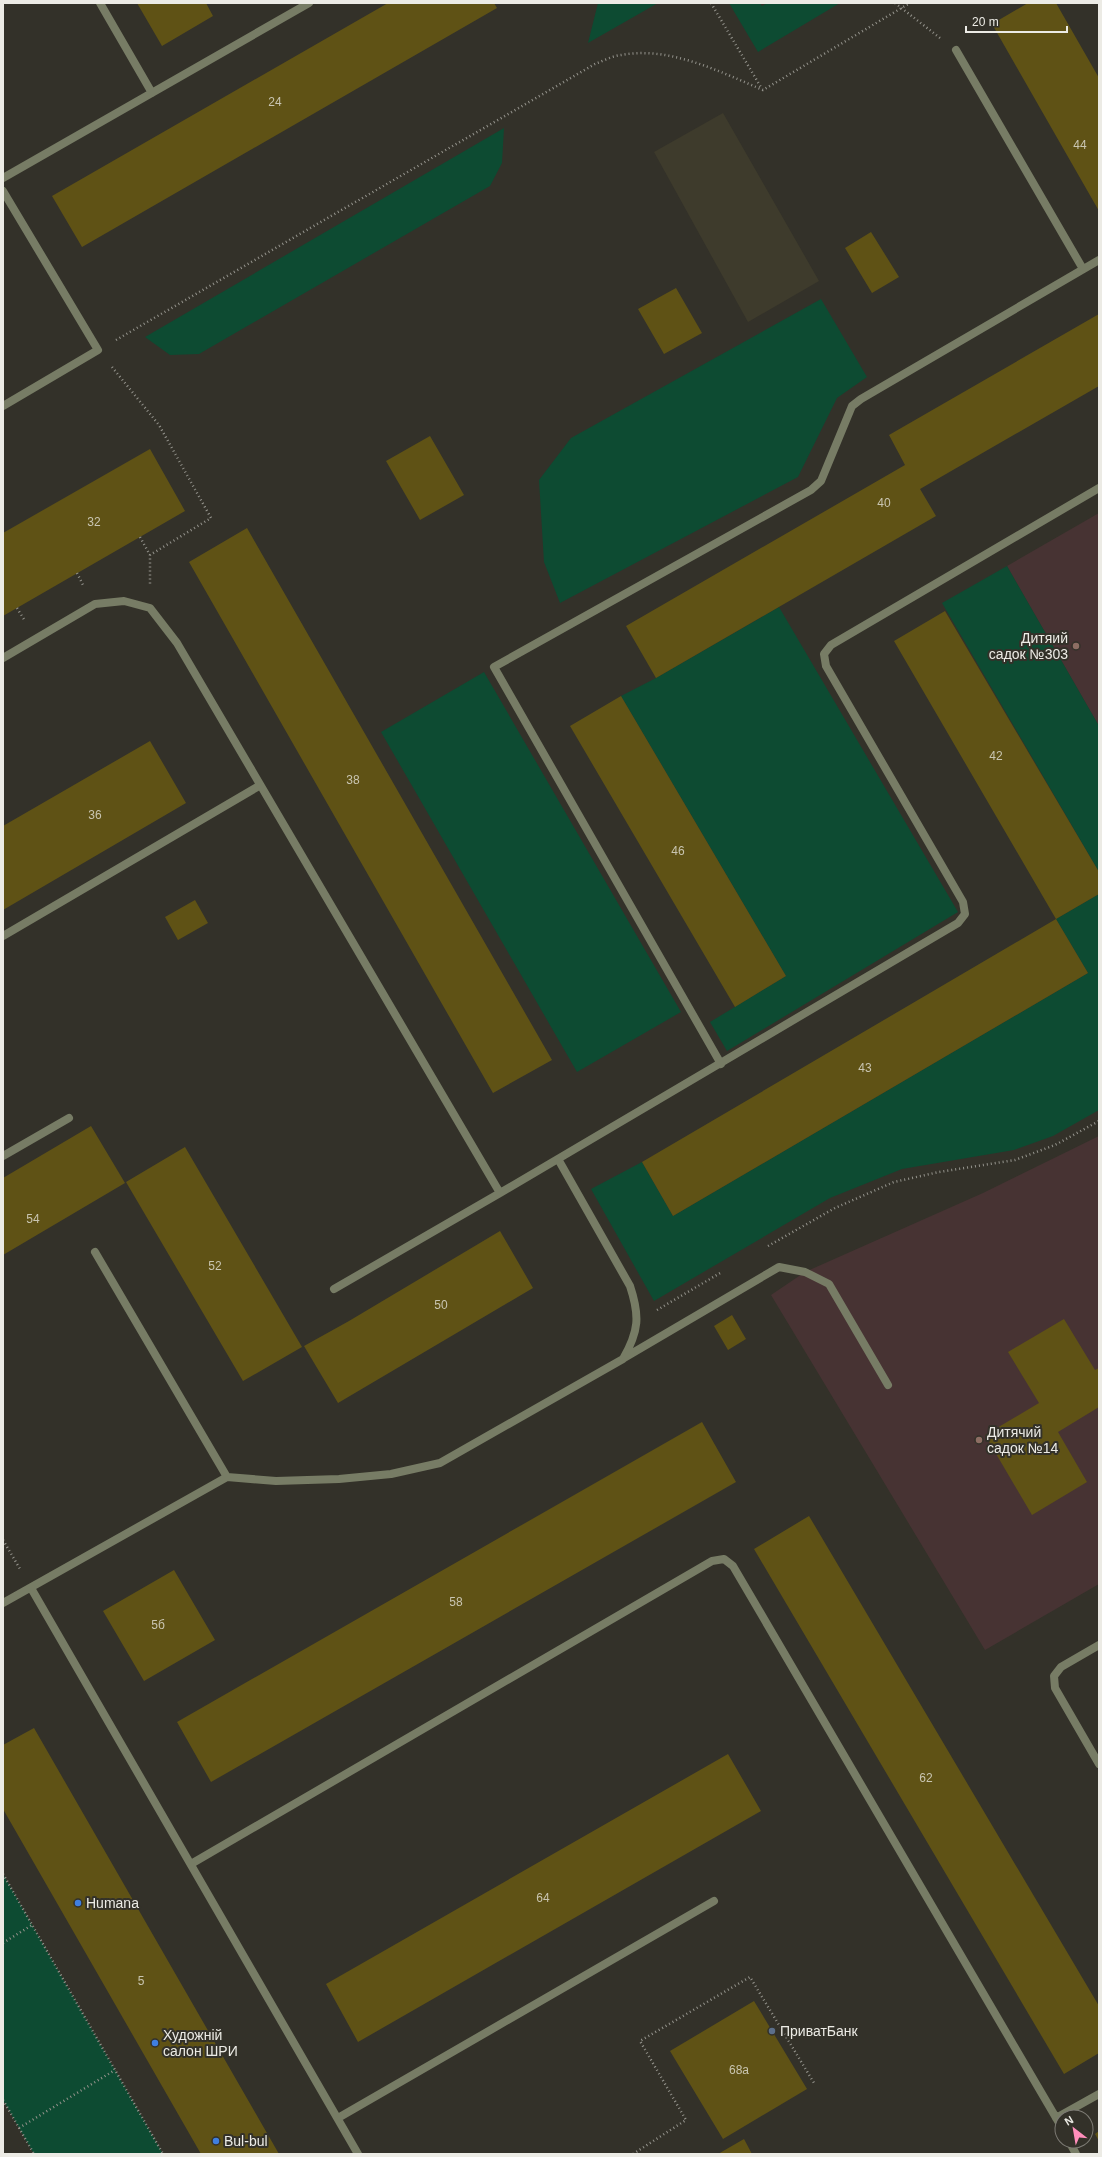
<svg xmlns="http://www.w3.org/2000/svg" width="1102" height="2157" viewBox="0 0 1102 2157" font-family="Arial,sans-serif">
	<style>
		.built { fill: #3e3b2c }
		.education { fill: #473333 }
		.green { fill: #0d4b32 }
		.building { fill: #5f5215 }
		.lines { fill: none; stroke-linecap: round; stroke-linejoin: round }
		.path { stroke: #95948d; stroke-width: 2.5; stroke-dasharray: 1 3; stroke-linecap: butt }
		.service { stroke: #777c65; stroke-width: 8 }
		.education-dot { fill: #8d6e63; stroke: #333129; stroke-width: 1.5 }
		.shop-dot { fill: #3f7fe0; stroke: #333129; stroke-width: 1.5 }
		.service-dot { fill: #5c6f8a; stroke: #333129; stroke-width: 1.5 }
		.labels { text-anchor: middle; stroke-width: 4; stroke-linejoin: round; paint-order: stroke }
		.number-label { font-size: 12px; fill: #c9c5b1 }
		.poi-label { font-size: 14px; fill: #ecebe5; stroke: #333129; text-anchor: start }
	</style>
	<rect width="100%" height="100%" fill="#333129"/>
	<!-- built -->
	<path class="built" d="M723 113 819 281 748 322 654 152Z"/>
	<!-- education -->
	<path class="education" d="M1099 513V726L1007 566Z
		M1099 1136V1584L985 1650 771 1295 805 1272 983 1193Z"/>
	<!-- green -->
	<path class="green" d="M598 3H658L588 43Z
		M729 3H760L762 6 767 3H840L758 52Z
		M504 128 502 163 490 186 199 354 170 355 145 337Z
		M821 299 867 377 837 398 798 477 560 603 544 562 539 480 571 438Z
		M1007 566 1099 726V872L942 603Z
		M779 607 958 912 727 1051 710 1022 786 976 621 696 656 678Z
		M484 672 681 1012 577 1072 381 732Z
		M1099 894V1110L1053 1136 1014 1150 902 1169 830 1198 654 1301 591 1189 642 1162 673 1216 1088 973 1056 919Z
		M3 1874 163 2154H34L3 2100Z"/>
	<!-- building -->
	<path class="building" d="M137 3H206L213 16 162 46Z
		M388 3H494L497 8 82 247 52 196Z
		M1028 3H1056L1099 78V211L992 24Z
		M871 232 899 277 872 293 845 248Z
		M676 288 702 333 664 354 638 309Z
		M1099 314V386L920 489 936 516 656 678 626 626 905 465 889 435Z
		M430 436 464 495 420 520 386 461Z
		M150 449 185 511 3 616V533Z
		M247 528 552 1060 493 1093 189 562Z
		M945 611 1099 872V894L1056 919 1088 973 673 1216 642 1162 1056 919 894 641Z
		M621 696 786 976 735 1007 570 726Z
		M150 741 186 803 3 910V826Z
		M195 900 208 923 178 940 165 917Z
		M91 1126 125 1183 3 1255V1178Z
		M185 1147 302 1347 243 1381 126 1182Z
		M500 1231 533 1288 338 1403 304 1346 349 1321Z
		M732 1315 746 1339 728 1350 714 1326Z
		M1064 1319 1095 1370 1099 1368V1407L1058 1432 1087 1482 1032 1515 985 1435 1039 1403 1008 1352Z
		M702 1422 736 1482 211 1782 177 1722Z
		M809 1516 1099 2006V2053L1064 2074 754 1549Z
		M174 1570 215 1640 144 1681 103 1611Z
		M34 1728 279 2154H201L3 1809V1745Z
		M728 1754 761 1811 358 2042 326 1984Z
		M754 2001 807 2089 723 2139 670 2051Z
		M1099 2131V2141L1095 2134Z
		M744 2139 752 2154H718Z"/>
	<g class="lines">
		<!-- path -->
		<path class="path" d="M711 3 762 89
			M895 3 940 38
			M116 340 595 64C603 61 612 56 621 55 670 46 718 71 763 90L910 3
			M112 367 159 425 211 518 150 555V586
			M140 537 150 555
			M77 573 83 585
			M17 608 25 621
			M768 1246 835 1208 894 1182 939 1172 1015 1160 1055 1145 1099 1121
			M657 1310 722 1272
			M3 1540 20 1569
			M3 1874 163 2154
			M3 1943 32 1925
			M3 2100 34 2154
			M19 2128 115 2070
			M633 2154 686 2120 640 2041 750 1977 814 2083"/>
		<!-- service -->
		<path class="service" d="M100 3 152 93
			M956 50 1083 269
			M3 178 309 3
			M3 191 98 350 3 406
			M3 658 95 604 124 601 150 608 177 643 500 1193 958 923 965 914 963 902 826 666 824 654 831 645 1099 488
			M3 936 259 786
			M721 1064 494 667 811 490 821 481 852 406 861 399 1099 260
			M3 1156 69 1118
			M95 1252 227 1477
			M334 1289 500 1193
			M624 1358 779 1267 805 1272 829 1284 888 1385
			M31 1588 358 2154
			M3 1603 227 1477 276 1481 339 1479 391 1474 440 1463 623 1359C639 1331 640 1316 630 1286L558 1159
			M1099 1645 1061 1667 1054 1676 1055 1688 1099 1764
			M191 1864 712 1561 724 1559 733 1566 1062 2128
			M338 2118 714 1901
			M1056 2118 1099 2094
			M1069 2141 1076 2154"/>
	</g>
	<!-- markers -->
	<g class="education-dot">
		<circle cx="1076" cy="646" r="4"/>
		<circle cx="979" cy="1440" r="4"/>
	</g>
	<g class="shop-dot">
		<circle cx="78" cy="1903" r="4"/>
		<circle cx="155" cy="2043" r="4"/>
		<circle cx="216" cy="2141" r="4"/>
	</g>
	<circle class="service-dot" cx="772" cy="2031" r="4"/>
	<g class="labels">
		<!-- number labels -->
		<g class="number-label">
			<text x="275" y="106">24</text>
			<text x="1080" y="149">44</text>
			<text x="884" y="507">40</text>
			<text x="94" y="526">32</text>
			<text x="996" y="760">42</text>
			<text x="353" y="784">38</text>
			<text x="95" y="819">36</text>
			<text x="678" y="855">46</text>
			<text x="865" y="1072">43</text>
			<text x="33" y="1223">54</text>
			<text x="215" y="1270">52</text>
			<text x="441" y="1309">50</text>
			<text x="456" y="1606">58</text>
			<text x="158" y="1629">5б</text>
			<text x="926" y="1782">62</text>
			<text x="543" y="1902">64</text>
			<text x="141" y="1985">5</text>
			<text x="739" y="2074">68а</text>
		</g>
		<!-- poi labels -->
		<g class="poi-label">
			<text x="1068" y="643" text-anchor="end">Дитяий<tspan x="1068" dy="16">садок №303</tspan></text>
			<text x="987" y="1437">Дитячий<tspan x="987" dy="16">садок №14</tspan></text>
			<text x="86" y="1908">Humana</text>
			<text x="780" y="2036">ПриватБанк</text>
			<text x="163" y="2040">Художній<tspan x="163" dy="16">салон ШРИ</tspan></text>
			<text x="224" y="2146">Bul-bul</text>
		</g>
	</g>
	<!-- border -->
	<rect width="1102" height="2157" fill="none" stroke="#ecebe5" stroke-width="8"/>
	<!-- north arrow -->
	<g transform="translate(1074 2129) rotate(329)"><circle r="19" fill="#333129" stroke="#7d7b74"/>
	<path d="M0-3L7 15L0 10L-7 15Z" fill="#ff8ebb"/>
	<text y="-6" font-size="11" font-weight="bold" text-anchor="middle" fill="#ecebe5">N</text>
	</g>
	<!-- scale -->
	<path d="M966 26v6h101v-6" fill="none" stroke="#ecebe5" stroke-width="2"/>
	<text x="972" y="26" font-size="12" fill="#ecebe5" stroke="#333129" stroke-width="3" paint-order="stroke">20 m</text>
</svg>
